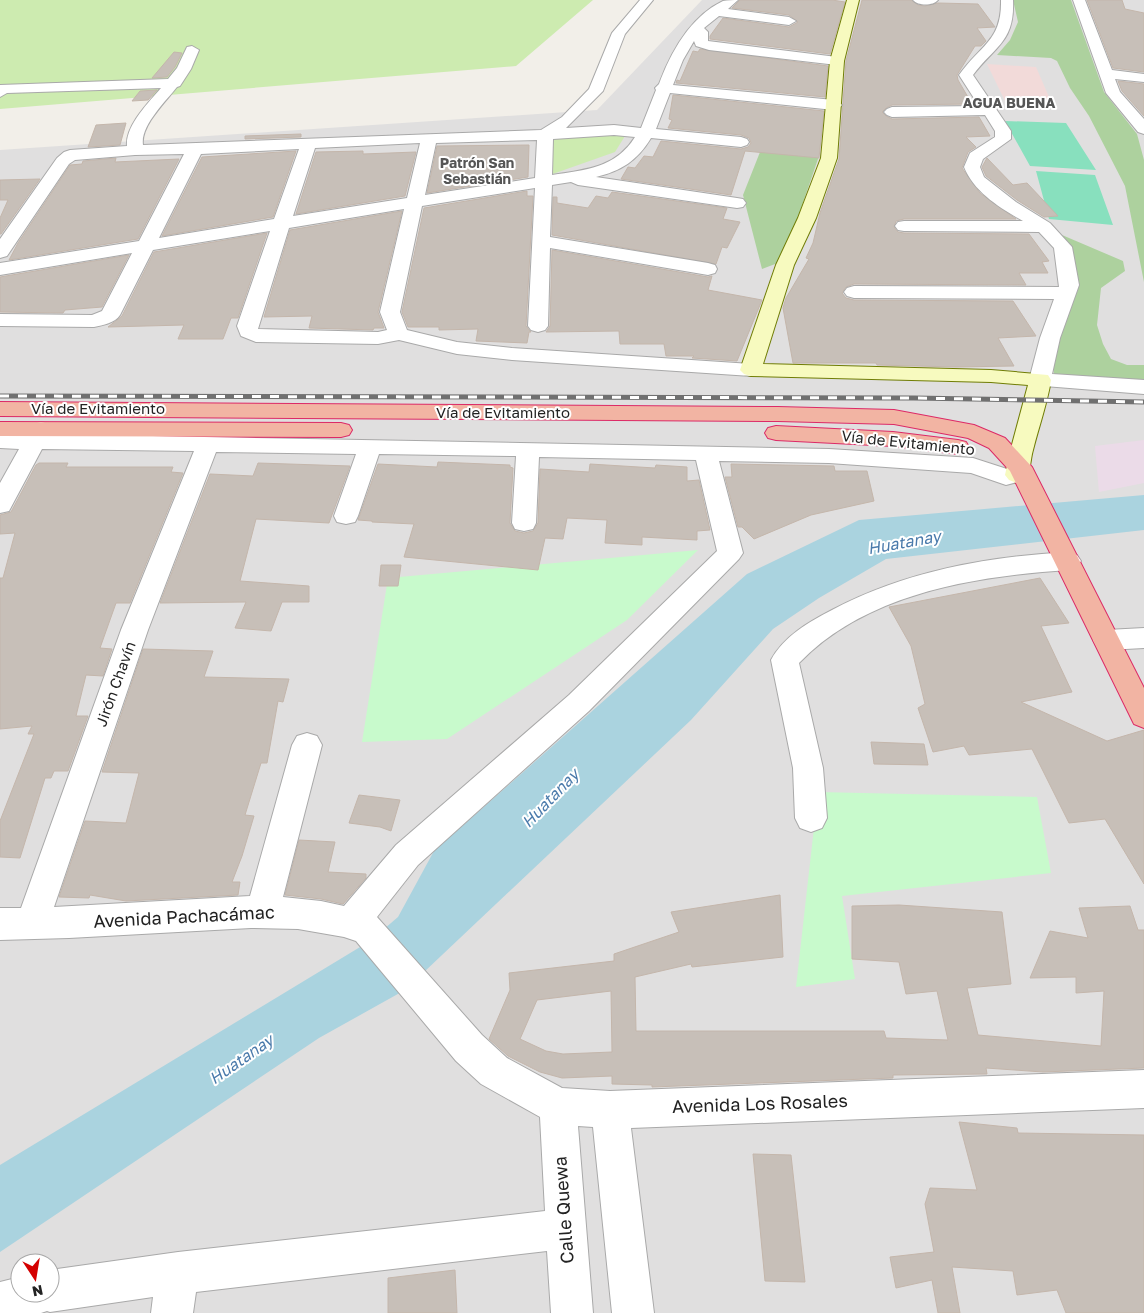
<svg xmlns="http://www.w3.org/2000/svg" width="1144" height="1313" viewBox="0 0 1144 1313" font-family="'Golos Text',sans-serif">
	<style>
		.residential { fill: #e0dfdf; fill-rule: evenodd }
		.commercial { fill: #f2dad9 }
		.industrial { fill: #ebdbe8 }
		.grass { fill: #cdebb0 }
		.forest { fill: #add19e }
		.park { fill: #c8facc }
		.pitch { fill: #88e0be }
		.water { fill: #aad3df }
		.building { fill: #c7bfb8; stroke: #c4b6ab; fill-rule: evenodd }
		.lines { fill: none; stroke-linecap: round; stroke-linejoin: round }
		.minor-casing { stroke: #a9a9a9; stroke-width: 2 }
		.secondary-casing { stroke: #707d05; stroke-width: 2 }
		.trunk-casing { stroke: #dc2a67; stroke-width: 2 }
		.minor { fill: #fff; fill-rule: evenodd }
		.secondary { fill: #f7fabf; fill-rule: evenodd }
		.trunk { fill: #f2b4a3; fill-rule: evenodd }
		.rail-casing { stroke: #707070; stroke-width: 5 }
		.rail { stroke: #fff; stroke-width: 3; stroke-dasharray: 9; stroke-linecap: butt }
		.labels { text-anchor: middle; stroke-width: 4; stroke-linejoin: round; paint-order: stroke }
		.far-neighbourhood-label { font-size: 14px; font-weight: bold; fill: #555; stroke: #fff }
		.street-label { font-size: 15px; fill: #222; stroke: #fff }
		.water-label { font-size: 16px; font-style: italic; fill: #4a7aab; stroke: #fff }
		.near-street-label { font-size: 18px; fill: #222; stroke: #fff }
	</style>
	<rect width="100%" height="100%" fill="#f2efe9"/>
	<!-- residential -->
	<path class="residential" d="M702 0H1144V1313H0V150L597 110ZM20 1263H50V1293H20Z"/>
	<!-- commercial -->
	<path class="commercial" d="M987 64 1036 67 1052 104 1005 101Z"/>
	<!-- industrial -->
	<path class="industrial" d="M1144 440V483L1099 492 1095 446Z"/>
	<!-- grass -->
	<path class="grass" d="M0 0H593L516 66 0 109Z
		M549 136H625L615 152 547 176Z"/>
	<!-- forest -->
	<path class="forest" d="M1013 0H1071L1104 92 1137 134 1144 160V282L1125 186 1089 116 1070 88 1057 61 1051 58 997 55 1010 40 1018 22Z
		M762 147 819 156 783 261 762 269 743 195Z
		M1062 235 1123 261 1125 271 1101 288 1097 325 1103 344 1111 359 1127 365H1144V382L1070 377 1054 374 1052 358 1070 247Z"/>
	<!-- park -->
	<path class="park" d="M698 550 627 620 447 739 362 742 388 578Z
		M818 792 1037 797 1051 873 842 896 855 979 796 987Z"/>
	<!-- pitch -->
	<path class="pitch" d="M1005 121 1066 123 1096 170 1030 166Z
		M1036 171 1095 175 1113 225 1049 219Z"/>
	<!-- water -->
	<path class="water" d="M1144 495V530L886 559 819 598 773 629 691 720 405 990 319 1038 0 1252V1165L370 941 398 917 434 851 747 574 859 520Z"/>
	<!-- building -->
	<path class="building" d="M740 0H832L845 2 830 54 710 39V36L723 18 789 27 798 22 789 15 732 8Z
		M862 0H911L918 5 925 6 938 3 978 4 995 27 977 28 986 41 981 46H975L957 75 958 80 972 104 892 105 886 108 882 112 886 116 892 119 979 117 990 136 966 137 976 147 968 152 962 168 980 193 1016 219H904L896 221 894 227 898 232 904 233 1029 234 1049 261 1042 262 1048 273H1019L1026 285 854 284 846 287 842 293 846 298 854 300 1013 301 1036 336 998 338 1014 366 956 367 877 365 876 363H793L783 308 786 298 809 259 806 258 813 243 820 213 839 159 846 61Z
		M1087 0H1122L1125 9 1144 13V72L1113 68Z
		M700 49 828 66 825 97 676 83 677 80 680 81 693 51 698 52Z
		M174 52 182 53 175 67 167 77 152 78Z
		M1118 81 1144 84V116L1122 91Z
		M157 90 148 100 132 101 140 91Z
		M673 95 824 111 819 158 745 151 731 195 621 179 628 167 635 168 644 156 653 157 661 141 741 149 748 147 751 143 749 138 741 135 668 128 672 120 669 119Z
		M126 123 120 145 88 147 96 125Z
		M301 134V137L245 139V136Z
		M529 145 528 177 427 193 437 146Z
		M296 151 273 217 162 236 202 157Z
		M363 151V154L416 152 405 196 296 214 316 152Z
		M116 158 115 162 179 159 138 239 9 260 18 243 70 165 82 164 83 161Z
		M987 158 1013 185 1027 183 1058 216 1044 217 1017 200 986 176 982 167Z
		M40 179 1 234H0V218L8 200H0V180Z
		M527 191V196H533L526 326 531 332H529L527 343 476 341 478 329 439 330V327H408L402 312 424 208Z
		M612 192 727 208 723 219 740 222 727 248 722 247 716 264 552 235 553 197H557V203L588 208 596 196 608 198Z
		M402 211 378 312 384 328H374L373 330 309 328 312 316 264 317 290 230Z
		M267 233 238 318H231L223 339H178L184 325 108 327 122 316 154 252Z
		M552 250 708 277 712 276 708 290 762 300 737 361 692 358 694 356H666L664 344H620L619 331 546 332 550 326Z
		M129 255 102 307 65 310 63 313 0 312V277Z
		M438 462 510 465V467L513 468 510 523 515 531 524 533 533 531 538 523 540 469 589 472 590 464 655 468 656 465 687 467V481L699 480 710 530 697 531V540L642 537V545L605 543 607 520 567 518 563 539 545 538 538 570 404 557 414 524 372 522V521L358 520 378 464 437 467Z
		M39 463H68L66 467H173L171 472 183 473 130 603H116L100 648 112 649 103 676 86 675 76 716H88L68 771H54L51 778H45L20 858 0 857V821L34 734H28L32 726 0 729V578H3L15 533 0 534V515L11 512 36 465Z
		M258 463 350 466 329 523 256 519 240 581 309 586V602H282L271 631 235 628 246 602 160 603 210 474 253 476Z
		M731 464 834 466 835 471H867L874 501 811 515 754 539 742 527H738L725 477H732Z
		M381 565H401L398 586H379Z
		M1040 578 1069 623 1041 626 1072 692 1021 702 1107 741 1144 730V884L1105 819 1069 823 1032 749 969 755 964 746 933 752 918 708 925 704 911 646 889 607Z
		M143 649 213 651 204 677 289 679 283 702 278 701 267 763H261L245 815 254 816 242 856 232 882H240L238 895 126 901 90 895 89 898 59 897 85 821 126 823 139 773 102 772Z
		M871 742 924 744 928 765 874 764Z
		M359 795 400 800 391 831 380 827 349 823Z
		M299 840 335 842 328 872 366 874V878L343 904 321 899 285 895Z
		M780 895 783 957 692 967 691 964 635 977 636 1031H884L886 1038 948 1040 937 991 906 994 899 962 852 959V906L899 905 1002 912 1011 984 967 988 978 1035 1101 1046 1104 991 1076 993V977L1030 978 1050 931 1088 938 1079 908 1130 906 1138 930H1144V1068L1043 1072 986 1068 987 1074 893 1075V1078L652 1087V1085L612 1084V1076L562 1078 540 1072 508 1056 489 1039 510 990 509 973 614 961V954L679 932 671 912ZM611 991 612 1052 563 1054 546 1051 520 1039 537 1000Z
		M959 1122 1017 1128 1018 1133 1144 1135V1313H1066L1057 1290 1017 1295 1013 1271 952 1267 960 1313H938L932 1280 896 1288 890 1257 934 1252 925 1204 930 1188 977 1190Z
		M753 1154 791 1155 805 1282 765 1281Z
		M455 1270 457 1313H388V1278Z"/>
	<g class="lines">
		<!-- minor casing -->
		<g class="minor-casing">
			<path id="minor" d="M640 0H653L625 34 603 91 566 128 614 125 641 128 656 90 655 88 659 84C671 52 690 17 723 1 727 0 734 0 738 0L728 9 789 17 796 21 789 25 719 16 704 28 708 32V41L837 57 842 58 844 61 842 64 837 65 709 50 696 46 694 41 683 60 673 85 834 100 839 102 842 105 839 108 834 110 670 93 656 129 741 137 747 139 749 142 747 145 741 147 651 138C637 161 621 171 596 177L737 198 743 199 746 203 743 207 737 208 578 185 571 182 552 185 550 237 708 263 715 265 717 269 715 273 708 275 550 248 548 326 545 330 538 332 531 330 528 326 535 188 422 206 400 312 407 330 457 342 512 348 751 364 758 366 762 370 758 374 751 376 512 360 457 354 399 340 378 344 256 342 241 336 237 326 270 231 153 250 120 315C115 323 103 325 94 327L0 326V314L92 315 102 311 132 253 0 275V263L139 241 184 154 135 155 75 160 69 164 7 256 0 258V239L57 158 64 152 70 150 127 146C125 126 149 102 161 88L7 93 0 97V85L168 79 177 68 187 47 192 46 199 50 191 69 180 86 177 87C166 101 140 126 143 145L541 130 562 117 589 89 612 33ZM614 135 635 137C616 168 585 170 552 175L553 139ZM537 140 535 178 425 195 436 143ZM420 143 407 198 293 216 315 148ZM299 149 274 219 159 238 201 154ZM404 209 380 312 387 330 378 332 258 329 289 228Z
				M913 0H938C933 6 918 6 913 0Z
				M1001 0H1013C1015 42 995 46 973 75L1011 131V139L983 159 980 167 984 177 1016 202 1050 223 1072 247 1079 285 1060 338 1052 374 1144 380V394L1032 385 1029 380 1040 338 1054 299 854 298 847 296 844 292 847 288 854 286 1059 287 1054 248 1039 232 904 231 898 230 895 226 898 222 904 221H1023C1000 208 974 192 964 167L970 153 995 137V131L985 115 892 117 887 115 884 112 887 109 892 107 979 106 959 75C980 45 1002 41 1001 0Z
				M1073 0H1085L1112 70 1144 74V82L1115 79 1120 92 1144 119V134L1138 132 1106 93Z
				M41 422 49 424 52 429 49 434 829 449 973 458 1007 469 1017 467 1025 470 1029 475 1025 480 1006 485 971 473 829 463 719 461 743 553 739 559 589 711 418 865 377 917 482 1035 507 1058 562 1088 610 1091 1144 1070V1108L631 1128 654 1313H612L593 1127 578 1126 593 1313H551L547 1251 196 1292 193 1313H151L153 1297 50 1312 47 1311 41 1313H0V1282L20 1277V1293H50V1270L178 1252 545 1211 540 1117 481 1084 456 1061 356 941 344 937 298 929 251 928 69 938 0 940V908H21L121 630 194 451 42 449 9 511 0 513V483L19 449 0 448V434H27L33 424ZM216 452 356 454 334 516 337 522 346 524 355 522 358 516 379 454 516 456 512 523 515 529 524 531 533 529 536 523 539 457 696 460 717 551 569 695 396 845 344 906 321 901 283 897 322 745 317 736 307 733 297 736 292 745 250 896 54 907 148 630Z
				M1068 552 1077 555 1081 561 1077 567 1068 570C976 576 866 593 799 663L823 768 827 818 822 828 811 832 800 828 795 818 793 768 771 660C784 636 809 622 832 610 906 571 986 557 1068 552Z
				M1144 628V648L1107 650 1097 647 1093 640 1097 633 1107 630Z"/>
		</g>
		<!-- secondary casing -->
		<g class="secondary-casing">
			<path id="secondary" d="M847 0H859L844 61 837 158 816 218 794 265 763 364 991 370 1048 375 1051 380C1047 404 1039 426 1033 450 1030 460 1031 471 1025 480L1017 483 1009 480 1005 475 1010 452 1028 385 991 382 751 376 744 374 740 370 776 265 798 218 821 158 830 61Z"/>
		</g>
		<!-- trunk casing -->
		<g class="trunk-casing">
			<path id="trunk" d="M0 402 778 407 894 410 974 425 1005 438 1032 467 1144 688V728L1134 724 1010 471 989 448 968 438 894 424 778 421 0 416Z
				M0 422 341 423 349 425 352 430 349 435 341 437 0 436Z
				M776 426 893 432 958 440 966 442 969 447 966 452 958 454 893 446 776 440 768 438 765 433 768 428Z"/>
		</g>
		<!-- minor -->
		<use href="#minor" class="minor"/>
		<!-- secondary -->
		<use href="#secondary" class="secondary"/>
		<!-- trunk -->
		<use href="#trunk" class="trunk"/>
		<!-- rail casing -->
		<g class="rail-casing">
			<path id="rail" d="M0 396 914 398 1144 402"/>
		</g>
		<!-- rail -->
		<use href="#rail" class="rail"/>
	</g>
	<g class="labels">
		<!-- far-neighbourhood labels -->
		<g class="far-neighbourhood-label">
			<text x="1009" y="108">AGUA BUENA</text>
			<text x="477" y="168">Patrón San<tspan x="477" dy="16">Sebastián</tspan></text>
		</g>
		<!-- street labels -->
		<g class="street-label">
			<text x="98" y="414">Vía de Evitamiento</text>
			<text x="503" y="418">Vía de Evitamiento</text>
			<text transform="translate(908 443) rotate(6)" y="5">Vía de Evitamiento</text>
			<text transform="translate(116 684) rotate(-70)" y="5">Jirón Chavín</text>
		</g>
		<!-- water labels -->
		<g class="water-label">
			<text transform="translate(904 542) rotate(-10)" y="6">Huatanay</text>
			<text transform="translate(550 798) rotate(-46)" y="6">Huatanay</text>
			<text transform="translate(241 1059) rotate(-35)" y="6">Huatanay</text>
		</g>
		<!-- near-street labels -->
		<g class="near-street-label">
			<text transform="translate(184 917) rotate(-3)" y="6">Avenida Pachacámac</text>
			<text transform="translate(760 1104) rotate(-2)" y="6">Avenida Los Rosales</text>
			<text transform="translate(564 1210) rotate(-94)" y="6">Calle Quewa</text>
		</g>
	</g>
	<!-- north arrow -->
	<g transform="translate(35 1278) rotate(168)"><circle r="24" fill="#ffffff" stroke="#a7a7a7"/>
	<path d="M0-4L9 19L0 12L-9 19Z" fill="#d40000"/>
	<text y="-8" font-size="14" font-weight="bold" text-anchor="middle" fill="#222222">N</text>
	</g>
</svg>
